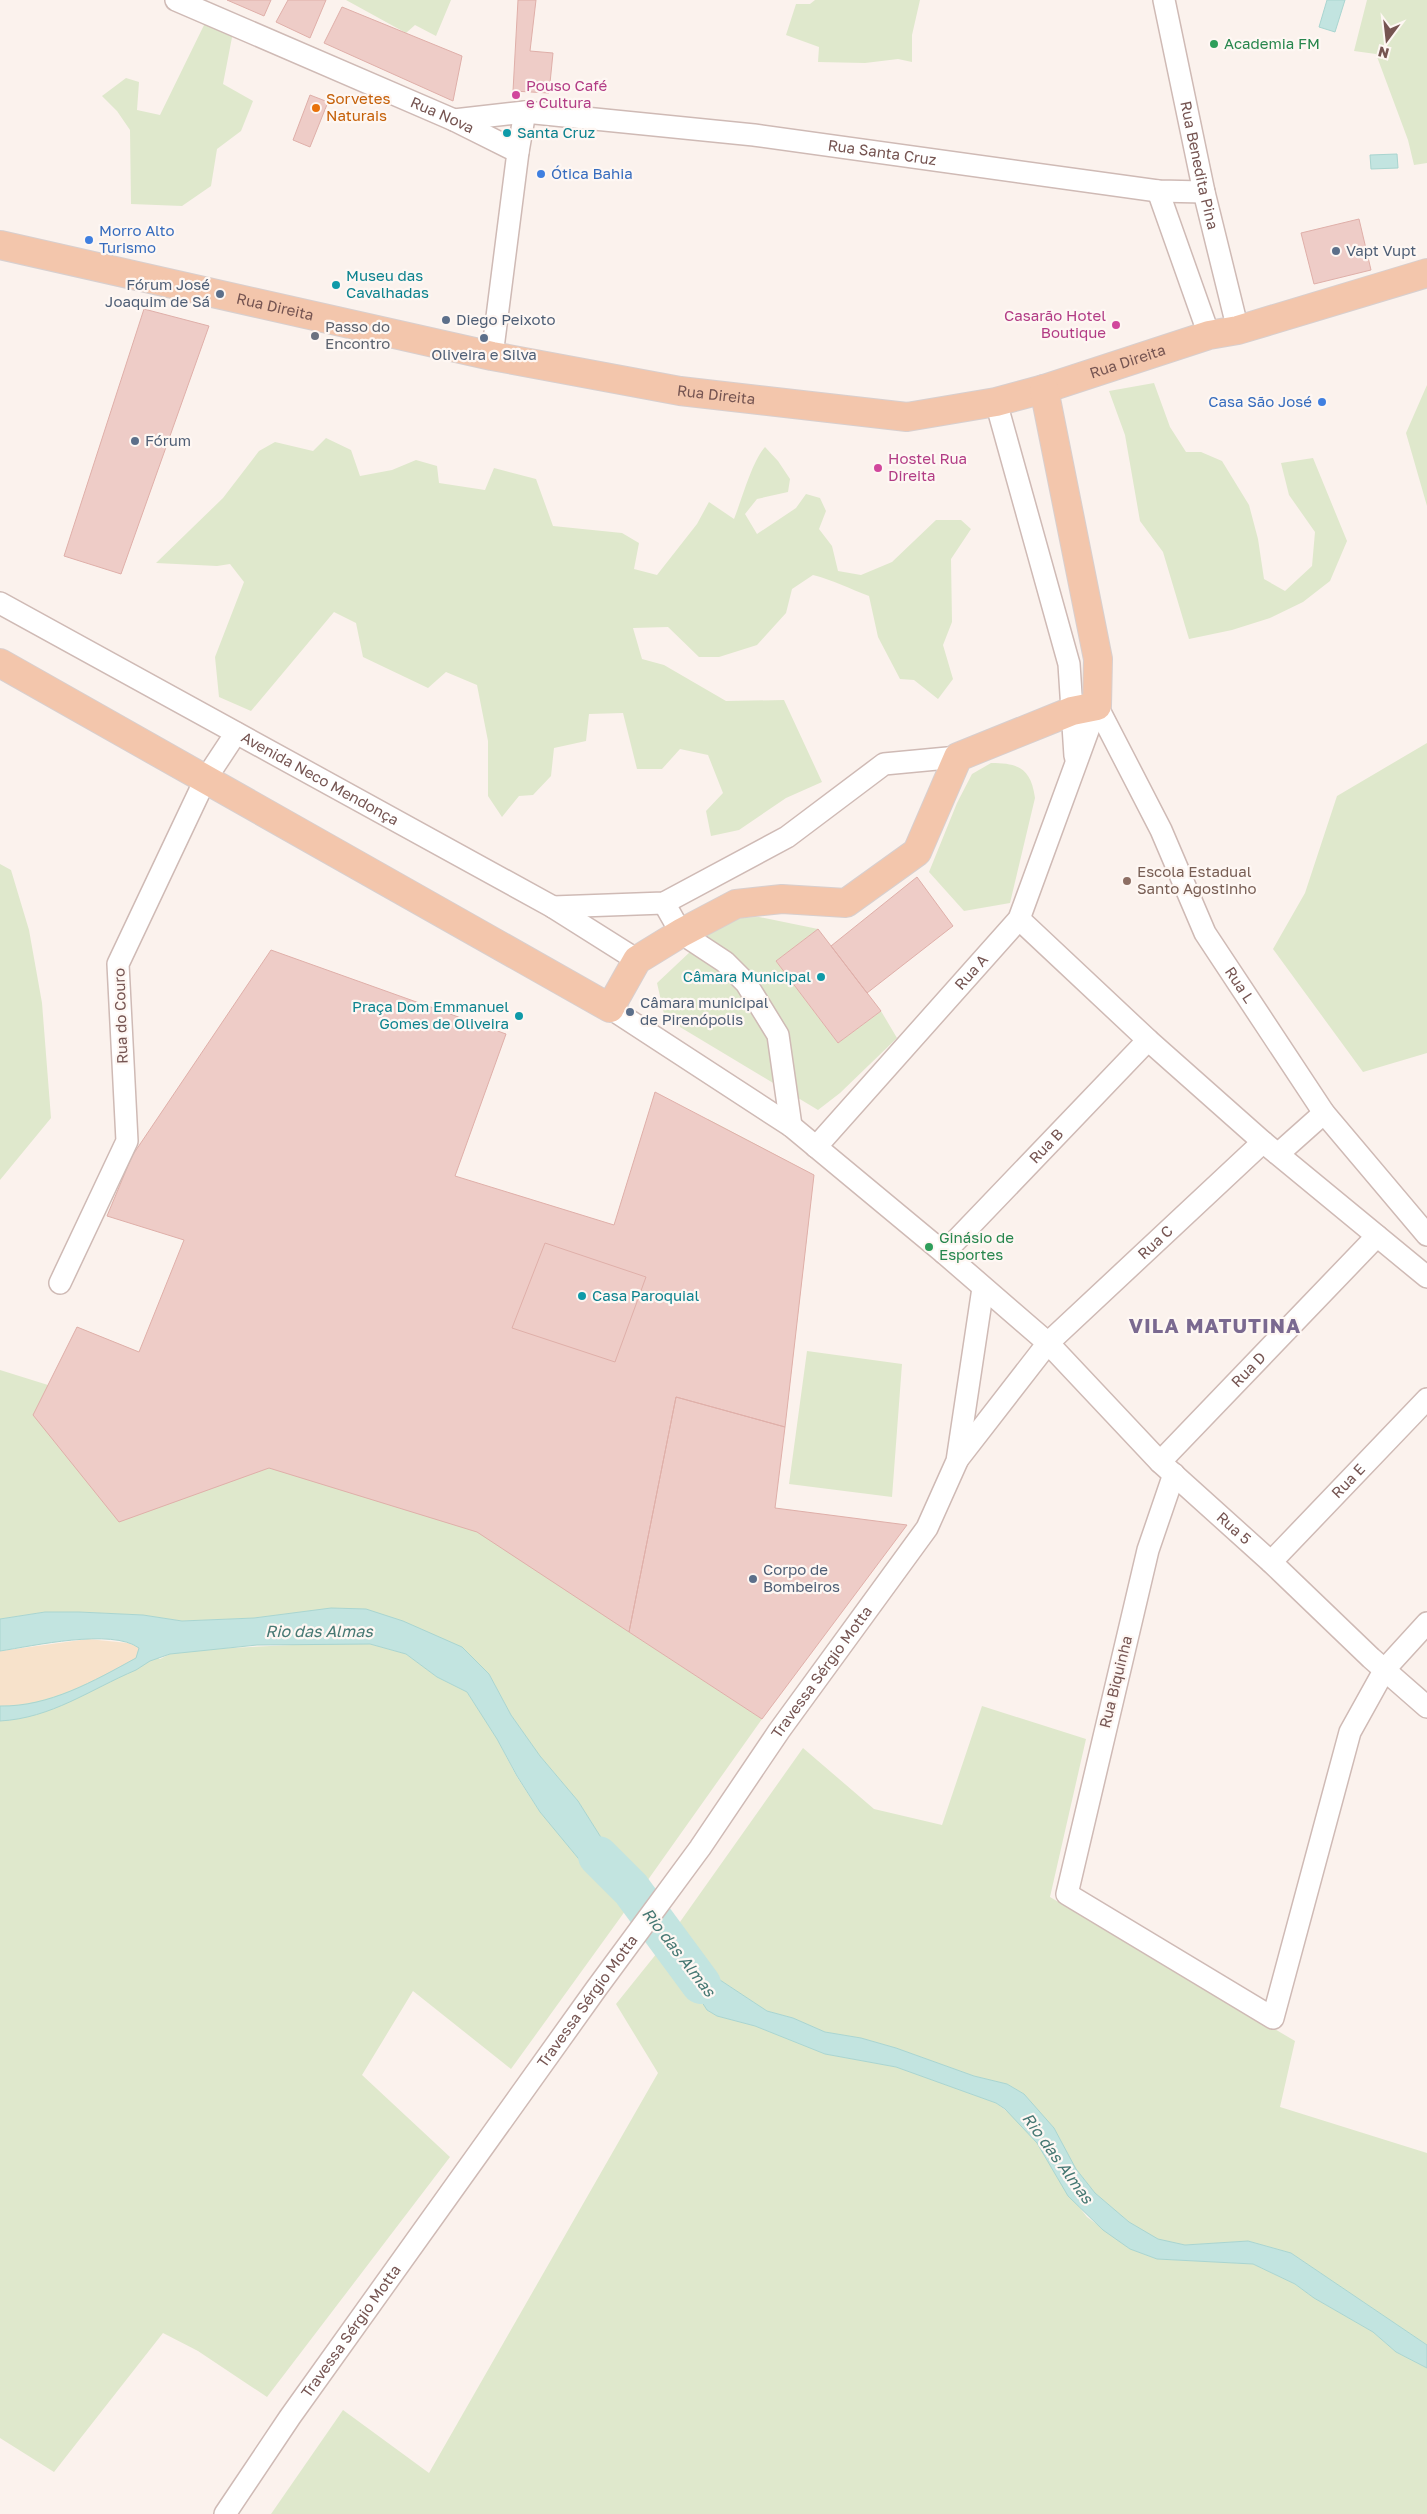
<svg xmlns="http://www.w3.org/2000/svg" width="1427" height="2514" viewBox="0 0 1427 2514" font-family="'Golos Text',sans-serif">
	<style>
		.green { fill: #dfe8cc }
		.sand { fill: #f7e2cb }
		.water { fill: #c2e4e0; stroke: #a9d5d0 }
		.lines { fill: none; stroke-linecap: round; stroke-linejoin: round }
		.river { stroke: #c2e4e0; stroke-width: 40 }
		.building { fill: #eeccc7; stroke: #dfafa9 }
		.minor-casing { stroke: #cfbab5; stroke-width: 24 }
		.major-casing { stroke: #d8cfce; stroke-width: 30 }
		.minor { stroke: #fff; stroke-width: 21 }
		.major { stroke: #f3c6ac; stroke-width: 28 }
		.leisure-dot { fill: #2e9e5b; stroke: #fef7f3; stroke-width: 2 }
		.hotel-dot { fill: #d1479c; stroke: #fef7f3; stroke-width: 2 }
		.food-dot { fill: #e8710a; stroke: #fef7f3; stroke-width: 2 }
		.culture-dot { fill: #0f9aa8; stroke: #fef7f3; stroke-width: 2 }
		.shop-dot { fill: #3f7fe0; stroke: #fef7f3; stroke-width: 2 }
		.service-dot { fill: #5c6f8a; stroke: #fef7f3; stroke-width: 2 }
		.worship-dot { fill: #6b7280; stroke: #fef7f3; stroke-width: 2 }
		.education-dot { fill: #8d6e63; stroke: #fef7f3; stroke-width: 2 }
		.labels { text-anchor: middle; stroke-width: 4.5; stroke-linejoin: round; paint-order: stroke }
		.leisure-label { font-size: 15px; fill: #27864d; stroke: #fef7f3; text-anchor: start }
		.hotel-label { font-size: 15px; fill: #b23c85; stroke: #fef7f3; text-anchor: start }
		.food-label { font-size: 15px; fill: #c56008; stroke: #fef7f3; text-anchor: start }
		.street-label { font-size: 15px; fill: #755451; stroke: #fef7f3 }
		.culture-label { font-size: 15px; fill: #0d838f; stroke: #fef7f3; text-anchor: start }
		.shop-label { font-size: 15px; fill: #366cbe; stroke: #fef7f3; text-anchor: start }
		.service-label { font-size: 15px; fill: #4e5e75; stroke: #fef7f3; text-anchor: start }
		.worship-label { font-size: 15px; fill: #5b616d; stroke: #fef7f3; text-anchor: start }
		.education-label { font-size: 15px; fill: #785e54; stroke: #fef7f3; text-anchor: start }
		.water-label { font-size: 16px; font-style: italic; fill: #467873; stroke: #fef7f3 }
		.district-label { font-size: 20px; font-weight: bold; letter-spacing: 1px; fill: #7a6990; stroke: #fef7f3 }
	</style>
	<rect width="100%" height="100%" fill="#fbf2ed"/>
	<!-- green -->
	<path class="green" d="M346 0H451L436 36 415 25 406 33Z
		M815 0H920L912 35V62L898 59 865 63 818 62 819 47 786 35 796 4H810Z
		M1367 0H1427V163L1414 165 1408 140 1376 54 1354 51Z
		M206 21 234 27 223 84 253 101 241 131 217 149 211 186 182 206 131 204 130 130 117 111 102 96 126 78 139 82 137 110 160 115Z
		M1154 383 1170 427 1186 452H1201L1222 461 1249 505 1258 539 1264 579 1285 591 1312 566 1315 532 1289 495 1281 463 1313 458 1347 541 1330 581 1303 602 1270 618 1232 630 1189 639 1163 552 1140 521 1125 435 1109 391Z
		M1427 385V506L1406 433Z
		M326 438 351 450 360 476 392 470 416 460 437 466 439 483 485 490 494 468 536 479 553 526 622 533 639 543 634 569 657 575 697 524 709 502 734 519C742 499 752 461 765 447L778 461 790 479 788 492 757 499 745 514 757 534 796 508 806 494 820 498 826 511 819 529 832 546 838 571 861 575 892 562 936 520H961L971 529 951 559 952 622 943 645 953 679 938 699 914 680 900 679 878 637 869 596C850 589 833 580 813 575L792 589 786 613 757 645 719 657H699L668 627 633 628 642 659 664 665 726 701 784 700 822 782 786 798 739 830 711 836 706 811 723 793 708 755 680 749 662 769H637L623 713 589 714 586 741 554 748 551 776 533 795 519 796 502 817 488 796V741L477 685 446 672 428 688 363 657 356 623 334 612 251 711 219 697 215 657 244 582 230 564 217 566 156 563 223 498 259 451 275 442 313 451Z
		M1427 743V1053L1363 1072 1273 949 1305 893 1337 796Z
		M991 763C1018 763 1031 768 1035 798L1010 903 964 911 929 872 957 803 972 774Z
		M0 864 11 870 29 930 42 1003 51 1118 0 1180Z
		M759 917 818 929 776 961 838 1043 881 1011 897 1038 840 1093 818 1110 665 1018 657 983 726 918Z
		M708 1119 814 1175 785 1427 629 1632 762 1719 645 1884 602 1839 578 1801 540 1756 511 1715 489 1674 462 1647 342 1608 254 1618 182 1621 143 1615 79 1612H45L0 1619V1370L48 1385 77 1327 139 1352 649 1328Z
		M807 1351 902 1364 892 1497 789 1484Z
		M336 1643 370 1644 406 1654 437 1677 467 1692 497 1739 517 1777 540 1812 597 1881 628 1907 511 2069 413 1991 362 2075 450 2157 267 2397 198 2351 163 2333 54 2472 0 2438V1651L134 1645 160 1659 170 1654 208 1649Z
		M982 1706 1086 1739 1050 1897 1295 2041 1280 2107 1427 2153V2345L1291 2253 1248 2241 1185 2245 1158 2240 1129 2222 1095 2193 1076 2169 1054 2128 1024 2094 1007 2084 974 2076 896 2048 861 2038 825 2032 793 2018 767 2011 717 1978 699 1961 675 1929 803 1748 874 1809 942 1825Z
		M661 1948 669 1963 693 1988 707 2010 717 2016 755 2026 825 2054 896 2067 996 2103 1017 2119 1037 2143 1062 2185 1087 2217 1130 2249 1157 2259 1253 2264 1295 2284 1314 2298 1373 2332 1396 2352 1427 2368V2514H271L343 2410 429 2473 658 2073 616 2004Z"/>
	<!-- sand -->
	<path class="sand" d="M88 1639 128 1643 139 1648 136 1658C93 1681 50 1705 0 1706V1651Z"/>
	<!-- water -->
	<path class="water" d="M1327 0H1345L1335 32 1319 27Z
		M1397 154 1398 168 1371 169 1370 155Z
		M331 1608 366 1609 403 1621 462 1647 489 1674 511 1715 540 1756 578 1801 602 1839 645 1884 628 1907 597 1881 540 1812 517 1776 497 1739 467 1692 437 1677 406 1654 370 1644 257 1645 170 1654 150 1661 136 1670C89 1690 52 1718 0 1721V1706C49 1707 94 1681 136 1658L139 1648C112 1628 33 1646 0 1651V1619L45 1612H79L143 1615 182 1621 254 1618Z
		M675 1929 699 1961 717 1978 767 2011 793 2018 825 2032 861 2038 896 2048 974 2076 1007 2084 1024 2094 1054 2128 1076 2169 1095 2193 1129 2222 1158 2239 1185 2245 1248 2241 1291 2253 1427 2345V2368L1396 2352 1373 2332 1314 2298 1295 2284 1253 2264 1157 2259 1130 2249 1103 2230 1068 2196 1037 2143 1005 2109 996 2103 896 2067 825 2054 755 2026 717 2016 707 2010 693 1988 669 1963 661 1948Z"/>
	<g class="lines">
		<!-- river -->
		<path class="river" d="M598 1856 631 1889 701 1984"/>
	</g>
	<!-- building -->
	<path class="building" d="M227 0H271L264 16Z
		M288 0H326L310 38 276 22Z
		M518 0H536L530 51 553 53 549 93 513 91Z
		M342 7 462 56 453 101 324 43Z
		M310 95 328 102 310 147 293 140Z
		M1359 219 1371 270 1314 284 1301 233Z
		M144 309 209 326 121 574 64 556Z
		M917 877 953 926 867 993 831 946Z
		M818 929 881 1011 838 1043 776 961Z
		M271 950 506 1034 455 1176 614 1225 655 1092 814 1175 785 1427 676 1397 629 1632 477 1532 269 1468 119 1522 33 1415 77 1327 139 1352 184 1240 107 1216 132 1156Z
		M545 1243 646 1277 615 1362 512 1328Z
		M676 1397 785 1427 775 1508 907 1525 762 1719 629 1632Z"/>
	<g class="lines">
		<!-- minor casing -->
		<g class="minor-casing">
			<g id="minor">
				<path id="s1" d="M176 0 454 120 518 152 492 356"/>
				<path id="s2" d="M1164 0 1204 192 1238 330"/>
				<path id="s3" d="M454 120 525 112 754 135 1158 191 1204 192"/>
				<path d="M518 152 525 112"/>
				<path d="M1158 191 1209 335"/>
				<path d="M996 402 1069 664 1075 756"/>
				<path id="s4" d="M0 603 553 907 637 960"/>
				<path id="s5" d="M1097 706 1161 830 1205 933 1324 1113 1427 1235"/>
				<path d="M664 903 681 933 725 962 746 983 778 1035 791 1126"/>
				<path d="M553 907 664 903 787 837 884 764 958 757"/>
				<path d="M1019 919 1148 1040 1263 1142 1427 1277"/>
				<path id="s6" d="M610 1008 791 1126 944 1253 1048 1343 1160 1462 1271 1562 1371 1658 1427 1707"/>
				<path id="s7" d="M816 1147 1019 919 1097 706"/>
				<path d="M1278 1154 1324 1113"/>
				<path id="s8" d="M944 1253 1148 1040"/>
				<path d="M60 1283 127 1141 118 964 205 780 236 733"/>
				<path id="s9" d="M958 1459 1048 1343 1263 1142"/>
				<path id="s10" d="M1160 1462 1377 1236"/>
				<path d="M1174 1474 1148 1550 1067 1894 1273 2018 1350 1732 1385 1669 1427 1623"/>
				<path id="s11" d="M1271 1562 1427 1399"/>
				<path id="s12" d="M225 2514 290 2417 596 1989 700 1848 779 1731 927 1528 957 1461 983 1288"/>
			</g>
		</g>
		<!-- major casing -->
		<g class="major-casing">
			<g id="major">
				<path id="s13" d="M0 245 492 356 680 391 907 417 996 402 1044 389 1209 335 1238 330 1427 273"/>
				<path d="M0 663 610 1008 637 960 681 933 736 904 782 899 846 903 917 852 958 757 1072 711 1097 706 1098 659 1044 389"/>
			</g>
		</g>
		<!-- minor -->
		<use href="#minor" class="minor"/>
		<!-- major -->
		<use href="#major" class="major"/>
	</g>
	<!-- markers -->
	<g class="leisure-dot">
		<circle cx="1214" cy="44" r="5"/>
		<circle cx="929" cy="1247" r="5"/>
	</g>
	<g class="hotel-dot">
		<circle cx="516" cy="95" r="5"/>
		<circle cx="1116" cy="325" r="5"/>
		<circle cx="878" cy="468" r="5"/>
	</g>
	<circle class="food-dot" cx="316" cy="108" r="5"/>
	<g class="culture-dot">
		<circle cx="507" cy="133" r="5"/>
		<circle cx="336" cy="285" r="5"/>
		<circle cx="821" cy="977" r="5"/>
		<circle cx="519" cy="1016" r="5"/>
		<circle cx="582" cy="1296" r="5"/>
	</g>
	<g class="shop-dot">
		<circle cx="541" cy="174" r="5"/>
		<circle cx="89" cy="240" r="5"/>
		<circle cx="1322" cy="402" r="5"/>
	</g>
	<g class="service-dot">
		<circle cx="1336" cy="251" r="5"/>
		<circle cx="220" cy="294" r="5"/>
		<circle cx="446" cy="320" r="5"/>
		<circle cx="484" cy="338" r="5"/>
		<circle cx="135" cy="441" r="5"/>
		<circle cx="630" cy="1012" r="5"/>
		<circle cx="753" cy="1579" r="5"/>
	</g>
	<circle class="worship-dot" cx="315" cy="336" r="5"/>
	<circle class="education-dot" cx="1127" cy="881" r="5"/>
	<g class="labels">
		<!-- leisure labels -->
		<g class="leisure-label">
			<text x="1224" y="49">Academia FM</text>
			<text x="939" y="1243">Ginásio de<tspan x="939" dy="17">Esportes</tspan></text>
		</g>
		<!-- hotel labels -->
		<g class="hotel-label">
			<text x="526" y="91">Pouso Café<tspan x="526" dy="17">e Cultura</tspan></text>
			<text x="1106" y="321" text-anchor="end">Casarão Hotel<tspan x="1106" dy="17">Boutique</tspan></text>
			<text x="888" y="464">Hostel Rua<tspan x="888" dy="17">Direita</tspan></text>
		</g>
		<!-- food labels -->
		<g class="food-label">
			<text x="326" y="104">Sorvetes<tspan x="326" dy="17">Naturais</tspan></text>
		</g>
		<!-- street labels -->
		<g class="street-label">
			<text dy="5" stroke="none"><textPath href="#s1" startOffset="290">Rua Nova</textPath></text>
			<text dy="5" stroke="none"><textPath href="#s3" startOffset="431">Rua Santa Cruz</textPath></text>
			<text dy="5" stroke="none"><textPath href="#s2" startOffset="169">Rua Benedita Pina</textPath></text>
			<text dy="5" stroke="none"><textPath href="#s13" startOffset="282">Rua Direita</textPath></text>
			<text dy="5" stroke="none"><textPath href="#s13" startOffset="1152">Rua Direita</textPath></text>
			<text dy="5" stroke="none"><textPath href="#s13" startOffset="732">Rua Direita</textPath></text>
			<text dy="5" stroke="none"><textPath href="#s4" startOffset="365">Avenida Neco Mendonça</textPath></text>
			<text dy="5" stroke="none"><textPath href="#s7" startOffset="234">Rua A</textPath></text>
			<text dy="5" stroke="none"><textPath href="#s5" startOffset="314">Rua L</textPath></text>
			<text transform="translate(121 1016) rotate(-92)" y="5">Rua do Couro</text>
			<text dy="5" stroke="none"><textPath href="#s8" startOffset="148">Rua B</textPath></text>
			<text dy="5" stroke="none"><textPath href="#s9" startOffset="294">Rua C</textPath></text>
			<text dy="5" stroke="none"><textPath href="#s10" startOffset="128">Rua D</textPath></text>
			<text dy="5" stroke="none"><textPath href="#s11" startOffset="112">Rua E</textPath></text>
			<text dy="5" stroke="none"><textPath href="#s6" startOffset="815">Rua 5</textPath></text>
			<text dy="5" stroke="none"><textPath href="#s12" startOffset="1032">Travessa Sérgio Motta</textPath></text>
			<text transform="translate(1116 1682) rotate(-76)" y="5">Rua Biquinha</text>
			<text dy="5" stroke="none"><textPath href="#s12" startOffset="628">Travessa Sérgio Motta</textPath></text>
			<text dy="5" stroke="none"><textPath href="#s12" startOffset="222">Travessa Sérgio Motta</textPath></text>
		</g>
		<!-- culture labels -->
		<g class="culture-label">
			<text x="517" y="138">Santa Cruz</text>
			<text x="346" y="281">Museu das<tspan x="346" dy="17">Cavalhadas</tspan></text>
			<text x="811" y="982" text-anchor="end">Câmara Municipal</text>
			<text x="509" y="1012" text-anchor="end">Praça Dom Emmanuel<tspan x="509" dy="17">Gomes de Oliveira</tspan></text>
			<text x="592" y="1301">Casa Paroquial</text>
		</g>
		<!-- shop labels -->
		<g class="shop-label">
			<text x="551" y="179">Ótica Bahia</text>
			<text x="99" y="236">Morro Alto<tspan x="99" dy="17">Turismo</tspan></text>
			<text x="1312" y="407" text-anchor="end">Casa São José</text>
		</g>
		<!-- service labels -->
		<g class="service-label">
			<text x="1346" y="256">Vapt Vupt</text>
			<text x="210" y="290" text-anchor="end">Fórum José<tspan x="210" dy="17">Joaquim de Sá</tspan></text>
			<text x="456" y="325">Diego Peixoto</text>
			<text x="484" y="360" text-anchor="middle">Oliveira e Silva</text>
			<text x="145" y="446">Fórum</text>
			<text x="640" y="1008">Câmara municipal<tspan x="640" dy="17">de Pirenópolis</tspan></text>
			<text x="763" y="1575">Corpo de<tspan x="763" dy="17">Bombeiros</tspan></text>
		</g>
		<!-- worship labels -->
		<g class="worship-label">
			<text x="325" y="332">Passo do<tspan x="325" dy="17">Encontro</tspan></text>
		</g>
		<!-- education labels -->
		<g class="education-label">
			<text x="1137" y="877">Escola Estadual<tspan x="1137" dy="17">Santo Agostinho</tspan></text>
		</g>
		<!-- water labels -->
		<g class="water-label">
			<text x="319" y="1637">Rio das Almas</text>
			<text transform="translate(679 1952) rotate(52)" y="6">Rio das Almas</text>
			<text transform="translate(1058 2158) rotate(54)" y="6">Rio das Almas</text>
		</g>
		<!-- district labels -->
		<g class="district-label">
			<text x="1215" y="1333">VILA MATUTINA</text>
		</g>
	</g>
	<!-- north arrow -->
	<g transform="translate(1387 40) rotate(195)" stroke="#fef7f3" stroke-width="4" paint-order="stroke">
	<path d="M0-4L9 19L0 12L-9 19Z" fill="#755451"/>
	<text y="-8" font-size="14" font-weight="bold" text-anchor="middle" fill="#755451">N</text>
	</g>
</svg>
